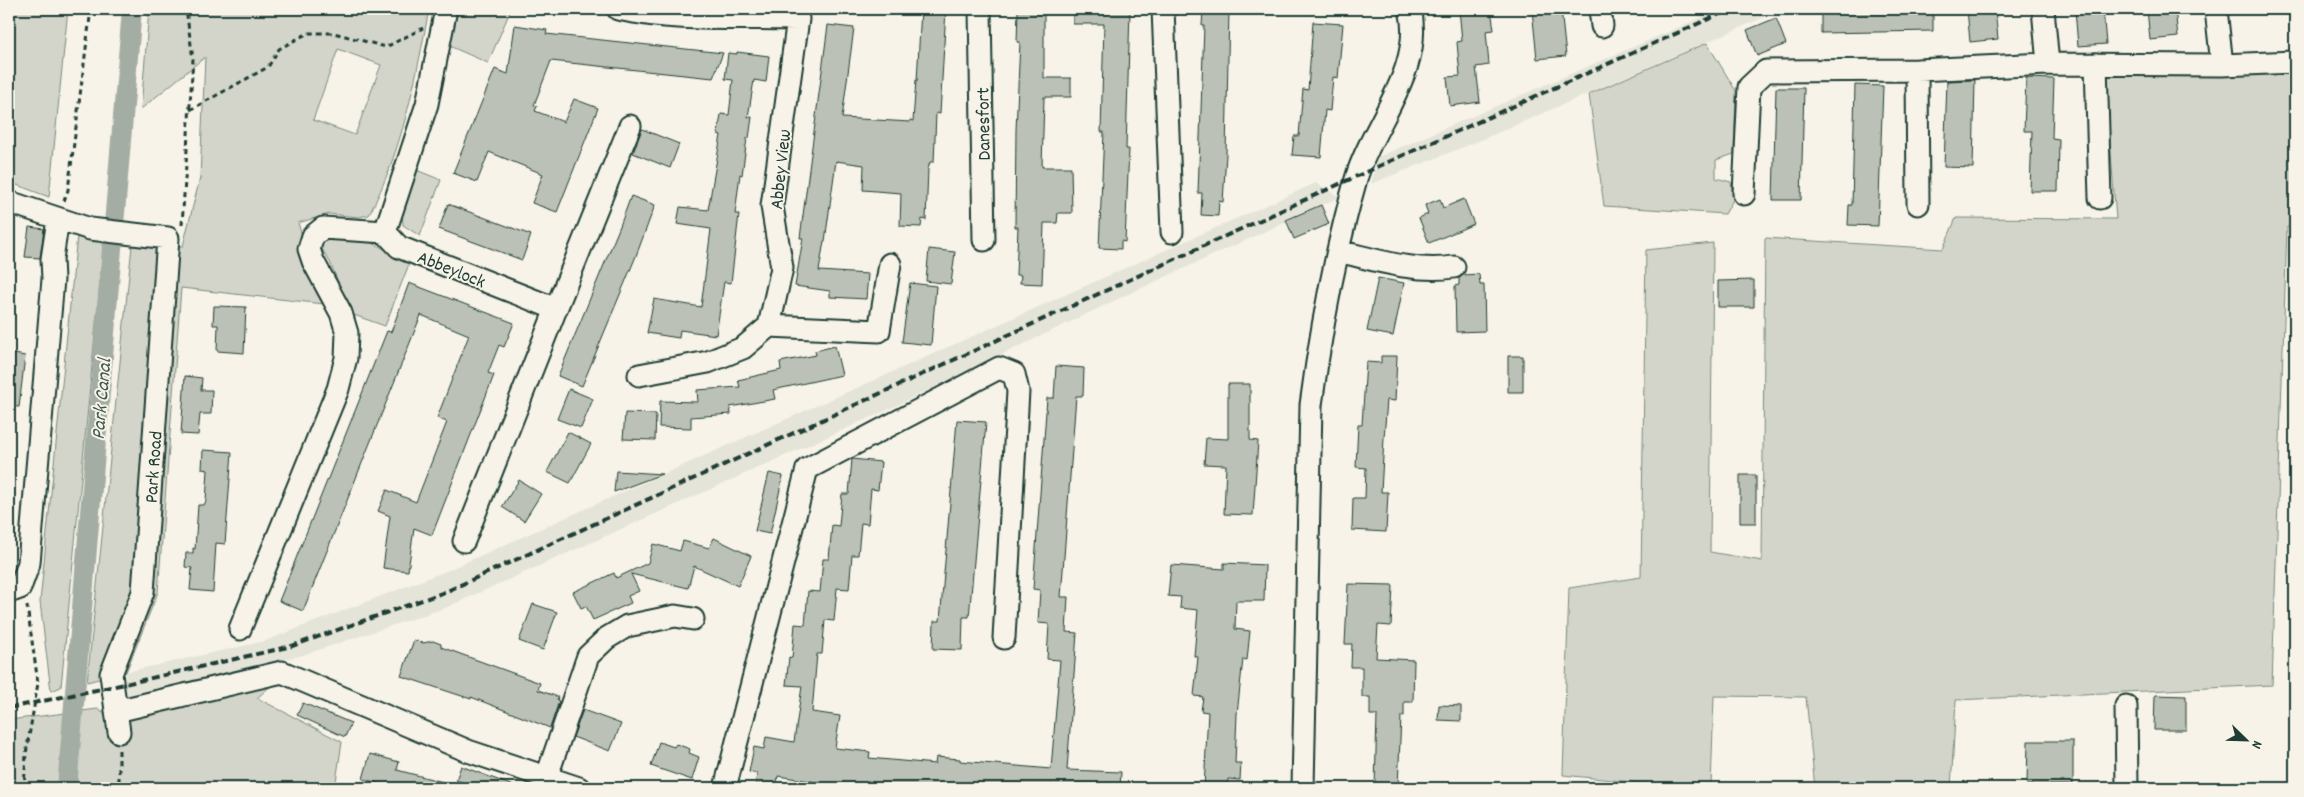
<svg xmlns="http://www.w3.org/2000/svg" width="2304" height="797" viewBox="0 0 2304 797" font-family="Dekko,sans-serif">
	<style>
		.built { fill: #e5e4d9 }
		.green { fill: #d3d5ca; stroke: #79897f; fill-rule: evenodd }
		.lines { fill: none; stroke-linecap: round; stroke-linejoin: round }
		.canal { stroke: #a4ada3; stroke-width: 20 }
		.building { fill: #bbc1b6; stroke: #1f3d34 }
		.street-casing { stroke: #1f3d34; stroke-width: 25 }
		.path { stroke: #1f3d34; stroke-width: 3; stroke-dasharray: 5 4; stroke-linecap: butt }
		.street { stroke: #f7f3e8; stroke-width: 21 }
		.rail { stroke: #1f3d34; stroke-width: 4; stroke-dasharray: 8 4; stroke-linecap: butt }
		.labels { text-anchor: middle; stroke-width: 4; stroke-linejoin: round; paint-order: stroke }
		.street-label { font-size: 19px; fill: #1f3d34; stroke: #f7f3e8 }
		.water-label { font-size: 20px; font-style: italic; fill: #405950; stroke: #f7f3e8 }
	</style>
	<rect width="100%" height="100%" fill="#f7f3e8"/>
	<filter id="ink" filterUnits="userSpaceOnUse"><feTurbulence type="fractalNoise" baseFrequency=".02" numOctaves="2"/><feDisplacementMap in="SourceGraphic" scale="10" xChannelSelector="R" yChannelSelector="G"/><feConvolveMatrix kernelMatrix="1 2 1 2 8 2 1 2 1" color-interpolation-filters="sRGB"/></filter>
	<g filter="url(#ink)">
		<!-- built -->
		<path class="built" d="M1721 9H1783L1481 140 1371 184 1378 157Z
			M1316 183 1340 197 1124 296 885 411 445 608 303 655 122 700 126 672 265 641 446 571Z"/>
		<!-- green -->
		<path class="green" d="M9 9H68L49 197 9 182Z
			M149 9H429C416 79 402 151 369 215L359 217 329 214 298 223 324 304 181 288 158 592 126 672 87 682 132 246H183L200 178 205 57 141 109ZM338 49 381 65 355 135 313 120Z
			M457 9H511L488 63 447 45Z
			M1707 43 1736 91 1734 154 1716 160V178L1731 182 1733 200 1725 214 1604 206 1589 94Z
			M2295 69V226L2287 227 2272 685 1956 700 1951 788H1815L1806 697 1714 696 1711 788H1691L1563 775 1569 588 1641 577 1646 250 1713 243 1710 552 1762 561 1765 238 1943 249 1956 218 2116 219 2105 74Z
			M414 169 441 180 420 236 403 225 402 208Z
			M77 236 104 241 61 687 51 691 40 602Z
			M355 236 379 246 409 264 385 326 351 314 330 262 320 246 323 237Z
			M274 683 257 698 342 742 335 788H9V720L98 709 114 718Z"/>
		<g class="lines">
			<!-- canal -->
			<path class="canal" d="M67 788 132 9"/>
		</g>
		<!-- building -->
		<path class="building" d="M921 9H946L940 114 936 113 934 162H930L928 169 926 220 922 219 921 227 900 226 901 193 863 190 864 165 836 161 825 241H824L819 271 868 274 866 299 830 297V291L795 286 803 238H800L828 25 854 28 842 118 910 122V120L913 121 916 80 917 81Z
			M1022 9H1044V78H1071V97H1044L1042 167H1071L1072 213H1058L1057 223H1044L1042 284 1020 283 1021 275H1016L1018 227H1015L1016 130 1020 42H1017L1018 10Z
			M1073 9H1130L1126 149H1129L1125 242 1121 241V249L1099 248 1104 132H1101L1104 24H1073Z
			M1203 9H1229L1226 154 1223 202 1219 201 1218 216 1201 215 1202 193H1198L1204 26H1202Z
			M1459 9H1491L1494 30 1486 31 1489 65 1476 67 1480 102 1450 106 1447 77 1460 76 1457 42 1462 41Z
			M1532 9H1561L1566 56 1537 59Z
			M1821 9H1933V31L1821 33Z
			M1967 9H1995L1998 39 1970 42Z
			M2075 9H2103L2106 44 2078 46Z
			M2147 9H2175L2178 37 2150 40Z
			M1776 18 1786 44 1757 56 1747 30Z
			M1313 22 1343 24 1338 78 1333 77 1330 111 1325 110 1321 157 1292 155 1294 136H1299L1303 89 1308 90Z
			M515 25 547 30 546 34 723 53 713 78 551 61 534 105 537 106 535 111 564 122 574 99 598 108 557 212 532 203 543 174 489 152 477 182 453 173 495 69 508 74Z
			M737 52 769 56 766 82 754 80 748 117H752L749 138H747L742 175 740 174 735 214H739L731 283 724 282 716 335 680 330 679 338 647 333 654 299 701 307 711 229 677 224 680 207 708 210 721 135 718 134 721 114 729 115 733 80 725 79 728 53 737 54Z
			M2026 78 2054 79 2052 138 2059 139 2058 191H2030L2032 131H2024Z
			M1975 80 1973 168 1944 167 1947 81Z
			M1855 85 1883 86 1878 226 1848 225 1849 205H1852Z
			M1776 88H1804L1801 200H1773Z
			M642 129 679 144 670 168 633 153Z
			M631 196 655 205 636 256 582 386 558 376 620 226Z
			M1440 199 1443 208 1464 199 1474 224 1429 243 1419 218 1428 214 1425 205Z
			M448 204 531 235 522 260 439 229Z
			M1321 205 1329 224 1294 239 1286 220Z
			M29 227 44 229 40 258 25 257Z
			M929 249 955 252 951 284 926 281Z
			M1479 274 1480 285H1484L1485 331 1456 332 1455 286 1459 285V278L1463 275Z
			M1378 278 1404 283 1393 336 1367 331Z
			M1754 280V307H1718V281Z
			M409 283 514 323 504 347 499 345 488 373 494 375 432 535 414 528 408 571 383 568 390 516 378 511 387 490 416 502 447 422 437 418 469 335 421 315 303 611 279 601 387 331 391 332Z
			M910 283 936 286 931 345 902 342Z
			M214 306 246 307 244 353 217 351 218 325H213Z
			M835 346 842 375 773 390 775 399 730 407 731 414 691 417V428L659 427 660 401 698 402 697 390 740 387 738 380 781 370 780 362 816 355 815 351Z
			M9 353 25 356 19 407 9 406Z
			M1381 356H1397L1395 401 1387 400 1384 438 1381 492H1388L1386 532 1352 530 1353 498H1365L1366 468 1356 467 1358 425H1362L1366 362 1381 363Z
			M1508 356H1523V392H1508Z
			M1056 366 1084 368 1083 396H1076L1061 597H1068L1066 632 1077 633 1067 770 1121 772 1120 788H856L778 776 776 788 755 786 757 774 749 772 754 747 764 749 766 737 794 742 802 686 786 685 789 657 792 658 795 624 805 625 808 591 820 592 823 559H829L832 525 839 526 842 494H849L852 459 881 462 878 490 871 489 868 524 861 523 858 555H852L849 589 837 588 834 621 825 620 822 654H817L812 712 840 716 835 748 870 752 869 758 935 764 936 757 960 759V761L1051 769 1060 660 1047 659 1049 624 1038 623 1040 590 1033 589 1047 398H1054Z
			M185 376 202 378 201 390H212L211 414H200L198 435 181 434Z
			M1228 384H1250V440L1258 441 1253 515 1224 514 1226 465 1204 464 1206 438 1228 439Z
			M569 389 593 399 581 428 557 419Z
			M625 413 656 414 655 440 623 439Z
			M957 420 986 422 972 584 969 617H963L962 650 933 649 934 621H940Z
			M568 432 591 444 570 483 547 472Z
			M203 450 232 452 225 544 216 543 213 592 190 590 192 568 185 567 186 553H193V548L195 549 198 505H204L206 501 208 470 202 469Z
			M616 471 662 474 614 492Z
			M769 473 783 476 770 534 755 531Z
			M1740 475H1756V523H1740Z
			M519 480 541 494 524 521 502 507Z
			M714 538 751 556 738 586 694 566 688 588 631 574 639 591 628 596 631 603 593 620 586 606 581 608 573 592 614 573 616 578 648 563 653 544 680 551 683 541 709 548Z
			M1224 563 1265 565 1264 601H1236L1235 629 1250 631 1247 660 1243 659 1237 714 1235 763H1241L1240 780 1228 779 1227 788H1204L1208 712 1201 711 1203 697 1194 696 1198 657 1194 656 1198 610 1180 608 1181 597 1168 596 1171 565 1224 569Z
			M1348 584 1393 585 1391 626 1378 625 1376 658 1414 660 1413 702H1404V716H1401L1398 787H1375L1377 715H1370V697H1362V667H1351L1352 644H1345Z
			M533 604 557 612 543 650 519 641Z
			M414 640 423 643 433 641 441 644V647L540 683 538 690 558 697 557 700 559 701 550 728 471 697V699L401 676Z
			M2155 695 2186 696V730H2154Z
			M303 703 351 723 345 737 297 715Z
			M1439 705 1461 706V721L1438 720Z
			M583 710 621 724 610 751 573 737Z
			M2028 741H2073V785H2027Z
			M659 742 674 747 676 744 690 749 689 753 699 757 692 780 651 766Z
			M370 754 399 762 397 770 447 783 446 788H397L363 779Z
			M461 766 516 787V788H478L456 780Z"/>
		<g class="lines">
			<!-- street casing -->
			<g class="street-casing">
				<path id="street" d="M446 9 427 104 385 232 399 247 556 309 630 126
					M618 9C677 22 737 17 798 19
					M980 9 984 240
					M1163 9 1172 232
					M1600 9 1602 26
					M2043 9 2048 64
					M2216 9 2222 65
					M2096 64 2100 198
					M1917 70 1918 204
					M1744 194 1749 87 1766 71 1917 70 2048 64 2222 65 2295 62
					M9 202 90 229 168 238 143 592 111 674 119 732
					M1338 251C1377 260 1414 273 1454 267
					M769 326 879 331 890 264
					M639 375 708 362 743 348 769 326 782 268 772 206 798 19
					M464 541 556 309
					M9 592 20 588 29 563 53 279 52 259 58 219
					M240 629 338 389 346 358 347 333 341 313 313 261 309 249 313 236 323 228 385 232
					M117 704 125 709 282 672 468 751 579 788
					M2126 706 2127 788
					M547 776 588 656 607 638 627 626 675 616 693 619
					M725 788 807 469 999 368 1014 374 1018 391 1004 638
					M1303 788 1311 405C1321 329 1335 253 1356 179 1372 124 1425 69 1410 9"/>
			</g>
			<!-- path -->
			<path class="path" d="M190 110 268 67 279 49 308 33H334L386 47 423 28
				M64 201 68 190 91 9
				M182 225 193 59 186 9
				M119 750V788
				M24 788 26 754 38 683 27 606"/>
			<!-- street -->
			<use href="#street" class="street"/>
			<!-- rail -->
			<path class="rail" d="M9 708 125 684 292 646 445 592 1357 176 1731 9"/>
		</g>
	</g>
	<g class="labels">
		<!-- street labels -->
		<g class="street-label">
			<text transform="translate(982 124) rotate(-91)" y="7">Danesfort</text>
			<text transform="translate(779 169) rotate(-84)" y="7">Abbey View</text>
			<text transform="translate(452 268) rotate(22)" y="7">Abbeylock</text>
			<text transform="translate(152 467) rotate(-86)" y="7">Park Road</text>
		</g>
		<!-- water labels -->
		<g class="water-label">
			<text transform="translate(100 399) rotate(-85)" y="7">Park Canal</text>
		</g>
	</g>
	<!-- margin -->
	<rect width="2304" height="797" fill="none" stroke="#f7f3e8" stroke-width="30"/>
	<rect x="15" y="15" width="2274" height="767" fill="none" stroke="#1f3d34" stroke-width="2" filter="url(#ink)"/>
	<!-- north arrow -->
	<g transform="translate(2246 740) rotate(113)" stroke="#f7f3e8" stroke-width="4" paint-order="stroke">
	<path d="M0-4L9 19L0 12L-9 19Z" fill="#1f3d34"/>
	<text y="-8" font-size="14" font-weight="bold" text-anchor="middle" fill="#1f3d34">N</text>
	</g>
</svg>
